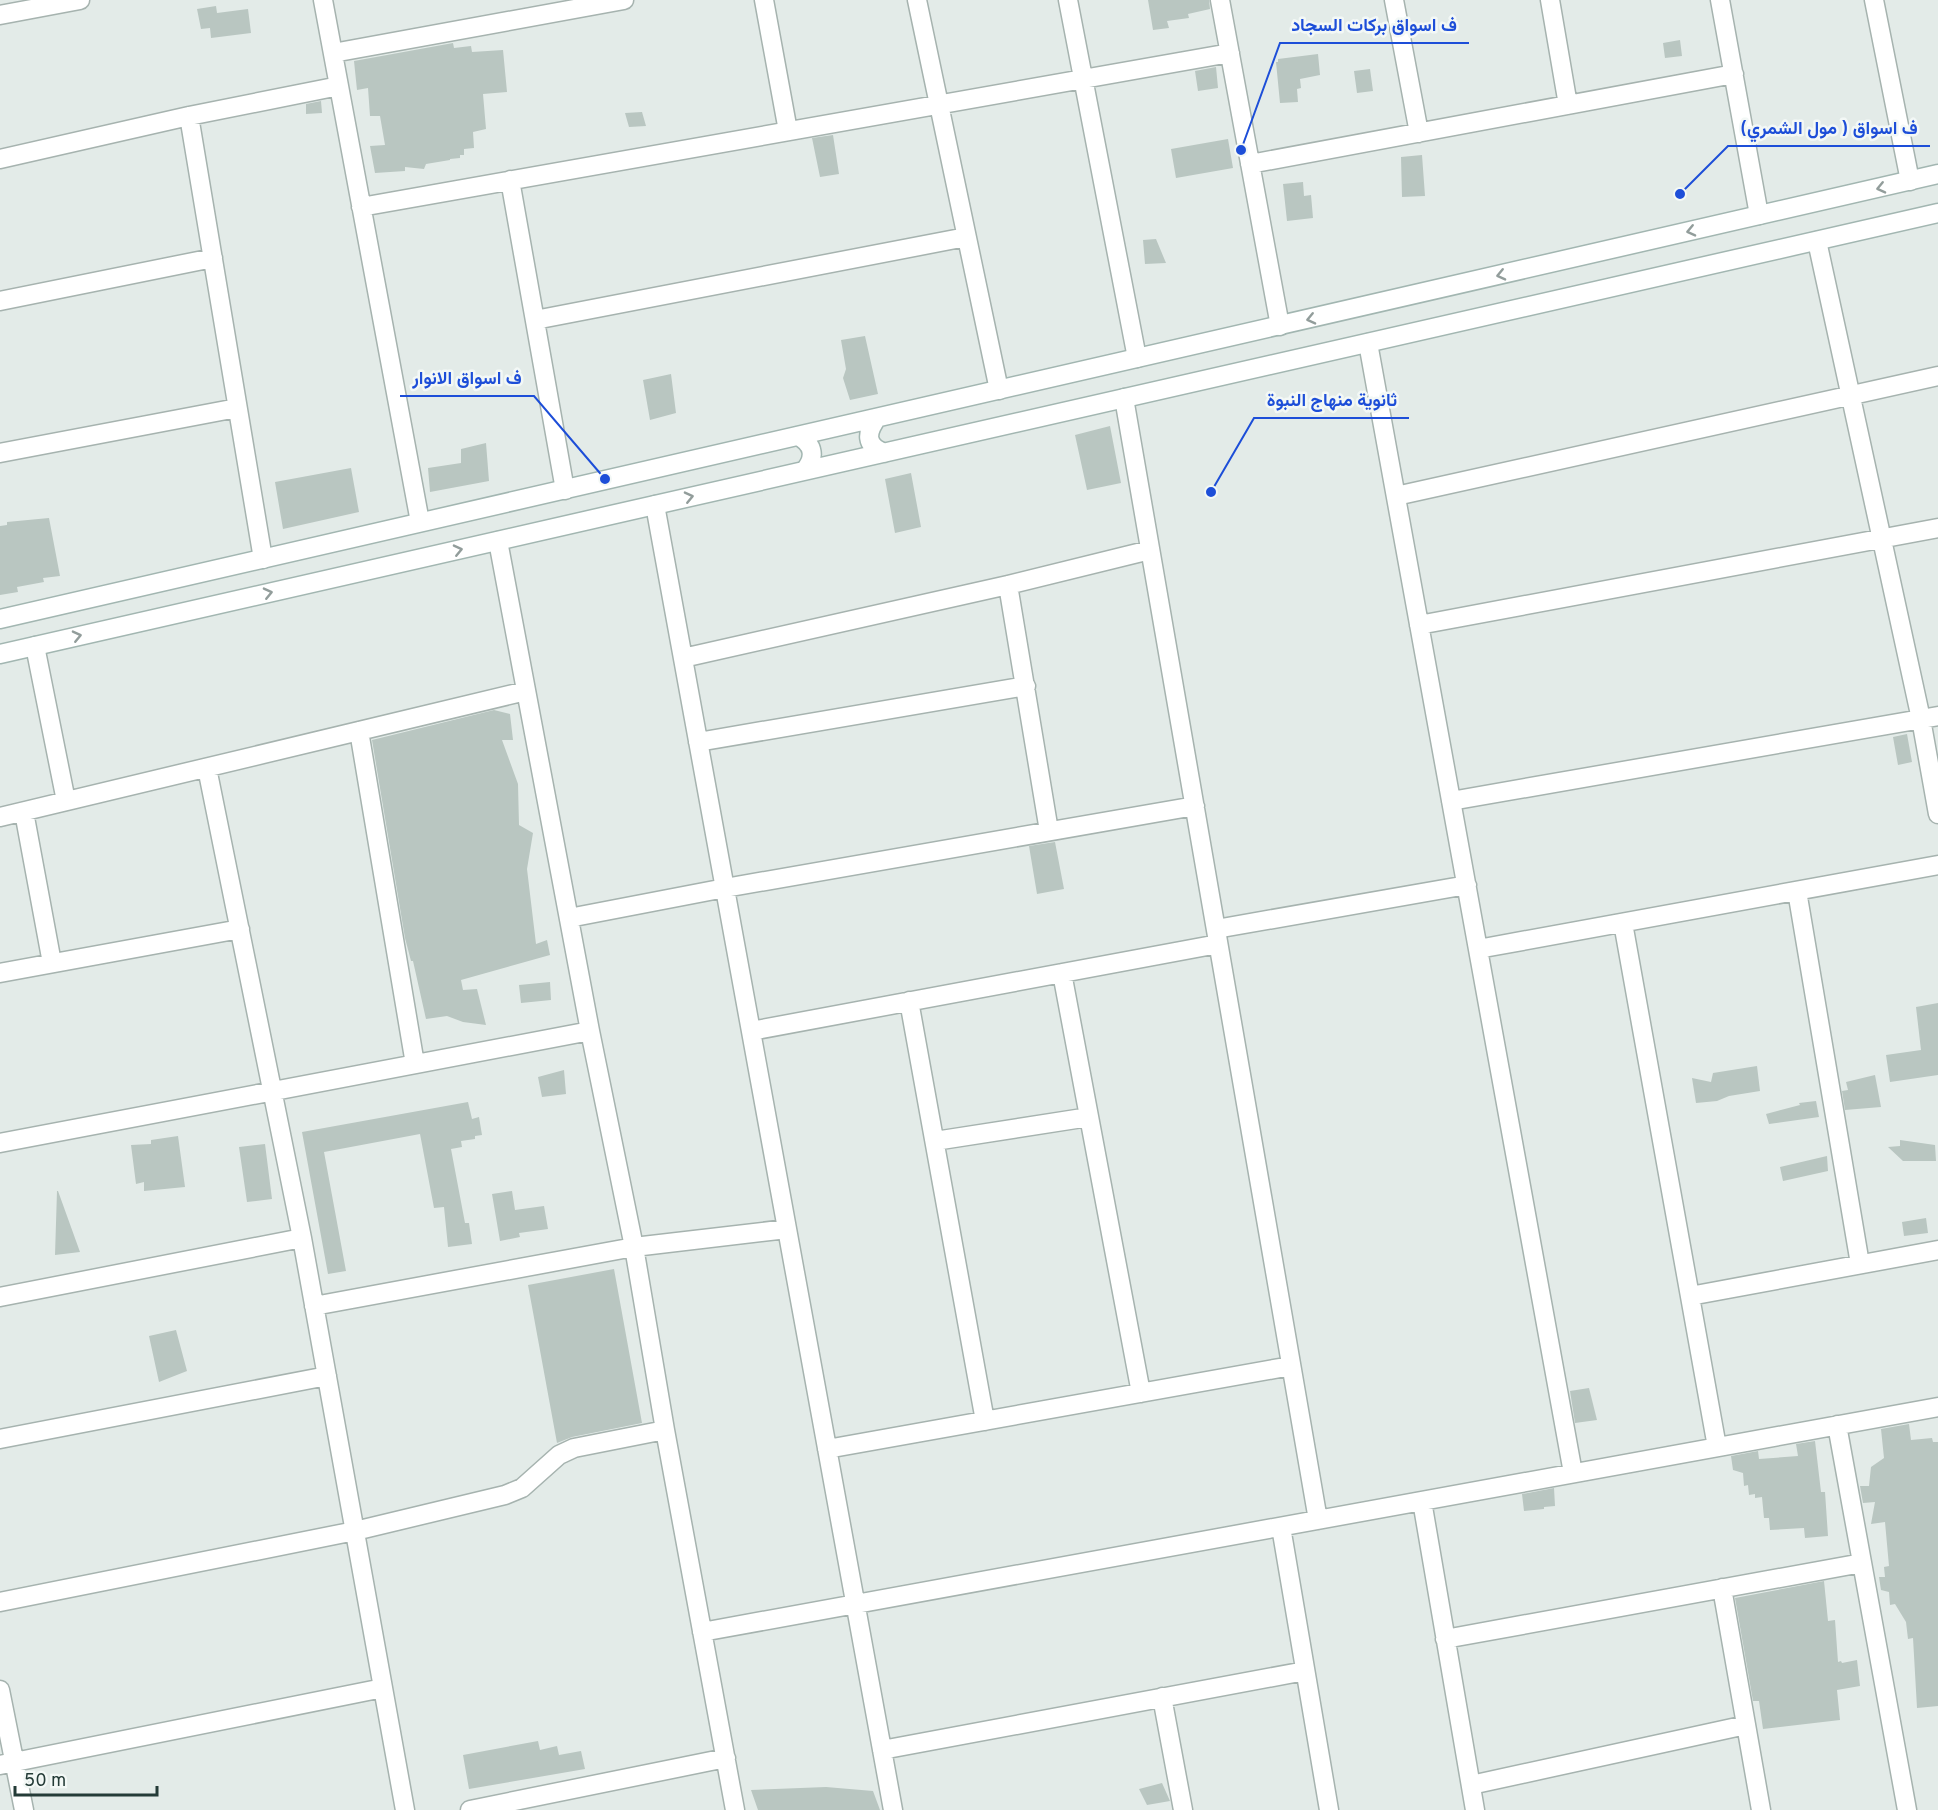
<svg xmlns="http://www.w3.org/2000/svg" width="1938" height="1810" viewBox="0 0 1938 1810" font-family="Overpass,Vazirmatn,sans-serif">
	<style>
		.building { fill: #b9c6c1 }
		.lines { fill: none; stroke-linecap: round; stroke-linejoin: round }
		.street-casing { stroke: #a6b3af; stroke-width: 21 }
		.secondary-casing { stroke: #a2b6b1; stroke-width: 21 }
		.street { stroke: #fff; stroke-width: 18 }
		.secondary { stroke: #fff; stroke-width: 18 }
		.oneway { stroke: #929d9b }
		.leader { fill: none; stroke: #1d4ed8; stroke-width: 2 }
		.callout-dot { fill: #1d4ed8; stroke: #f3f8f6; stroke-width: 2 }
		.callout-label { font-size: 18px; text-anchor: middle; font-weight: bold; fill: #1d4ed8; stroke: #f3f8f6; stroke-width: 5; stroke-linejoin: round; paint-order: stroke }
	</style>
	<rect width="100%" height="100%" fill="#e3ebe8"/>
	<!-- building -->
	<path class="building" d="M1148 0H1209L1210 9 1188 14 1189 18 1167 21 1169 28 1153 30Z
		M216 6 217 13 248 9 251 33 211 38 210 28 201 29 197 9Z
		M1680 40 1682 56 1665 58 1663 43Z
		M453 43 454 48 471 46 472 52 503 50 507 92 483 94 486 129 473 132 474 148 464 149V155H460V158L450 159V160L426 164 424 169 405 167V171L375 173 370 146 385 145 380 116H370L368 88 357 90 354 61Z
		M1318 54 1320 75 1300 79 1301 88 1297 89 1298 102 1280 103 1276 62H1278V59Z
		M1216 67 1218 88 1198 91 1195 71Z
		M1370 69 1373 91 1357 93 1354 71Z
		M321 101 322 113 306 114V104Z
		M642 112 646 126 629 127 625 113Z
		M833 135 839 174 820 177 812 138Z
		M1228 139 1233 168 1176 178 1171 149Z
		M1422 155 1425 196 1402 197 1401 157Z
		M1303 182 1304 196 1311 195 1313 218 1287 221 1283 184Z
		M1156 239 1166 263 1145 264 1143 240Z
		M865 336 878 394 850 400 843 378 846 369 841 340Z
		M671 374 676 413 650 420 643 380Z
		M1110 426 1121 483 1087 490 1075 435Z
		M486 443 489 481 430 492 428 468 461 463V449Z
		M351 468 359 512 283 529 275 482Z
		M911 473 921 527 895 533 885 479Z
		M49 518 60 576 43 578 44 582 17 587 18 592 0 595V526L7 525V522Z
		M494 710 510 714 513 740H502L518 784 519 825 533 833 527 869 536 944 547 940 550 955 461 980 463 990 477 989 486 1025 463 1022 447 1016 426 1019 413 961H411L405 938 372 740Z
		M1907 734 1912 762 1898 765 1893 737Z
		M1055 842 1064 889 1037 894 1029 846Z
		M550 982 551 1000 521 1003 519 985Z
		M1938 1003V1075L1890 1082 1886 1055 1921 1050 1916 1007Z
		M1757 1066 1760 1091 1729 1096 1717 1101 1696 1103 1692 1078 1711 1082 1713 1073Z
		M564 1070 566 1094 542 1097 538 1077Z
		M1875 1075 1881 1107 1845 1110 1842 1091 1848 1090 1846 1082Z
		M1816 1101 1819 1117 1769 1124 1766 1114 1800 1105 1799 1103Z
		M468 1102 472 1119 479 1117 482 1135 475 1136V1139L461 1141 462 1147 451 1149 465 1223H469L472 1244 448 1247 444 1207 434 1208 420 1134 324 1152 346 1271 328 1274 302 1132Z
		M178 1136 185 1187 144 1191V1182L136 1184 131 1145 151 1144V1140Z
		M1900 1140 1935 1145 1936 1161H1903L1888 1147 1900 1146Z
		M265 1144 272 1199 247 1202 239 1147Z
		M1827 1156 1828 1171 1783 1181 1780 1167Z
		M57 1191H58L80 1252 55 1255Z
		M512 1191 515 1210 544 1206 548 1229 519 1233 520 1237 500 1241 492 1194Z
		M1926 1218 1928 1233 1904 1236 1902 1222Z
		M614 1269 642 1423 572 1437 557 1443 528 1285Z
		M176 1330 187 1371 159 1382 149 1336Z
		M1589 1388 1597 1420 1575 1423 1570 1391Z
		M1909 1424 1911 1440 1932 1438 1933 1442H1938V1706L1917 1708 1913 1638 1908 1639 1906 1622 1895 1604 1890 1605 1889 1592 1881 1590 1879 1577H1885L1884 1567 1889 1566 1885 1522 1871 1524 1875 1502 1863 1503 1860 1486H1869L1871 1467 1884 1458 1881 1429Z
		M1815 1441 1821 1492H1825L1828 1536 1805 1538 1804 1528 1770 1530 1769 1518H1764L1762 1497 1755 1498V1494L1749 1495 1748 1485 1744 1486 1743 1473 1733 1470 1731 1456 1758 1451 1759 1459 1798 1456 1796 1444Z
		M1554 1488 1555 1506 1544 1507V1509L1524 1511 1522 1494Z
		M1824 1581 1828 1621 1835 1620 1838 1662 1841 1661 1842 1663 1857 1660 1860 1686 1837 1690 1840 1720 1763 1729 1759 1701H1753L1735 1598Z
		M538 1741 540 1750 557 1746 559 1755 581 1751 585 1769 469 1789 463 1755Z
		M1162 1783 1170 1801 1147 1805 1139 1789Z
		M826 1787 873 1791 880 1810H758L751 1790Z"/>
	<g class="lines">
		<!-- street casing -->
		<g class="street-casing">
			<path id="street" d="M323 0 420 522
				M764 0 788 131
				M917 0 999 390
				M1068 0 1137 358
				M1220 0 1280 326
				M1394 0 1419 133
				M1550 0 1568 105
				M1720 0 1759 215
				M1874 0 1910 181
				M0 15 80 0
				M333 53 624 0
				M189 116 263 559
				M0 159 189 116 339 86
				M1250 164 1734 74
				M510 180 565 490
				M361 207 1230 53
				M1817 241 1921 719 1938 814
				M0 301 213 258
				M535 320 966 237
				M1368 343 1573 1473
				M1124 398 1318 1520
				M0 453 237 408
				M1396 496 1938 376
				M655 505 893 1810
				M498 541 590 1031 634 1247 665 1430 735 1810
				M1008 585 1049 831
				M1419 625 1938 528
				M35 646 66 801
				M683 658 1008 585 1150 550
				M359 731 415 1064
				M698 742 1026 686
				M207 768 302 1238 405 1810
				M1451 801 1938 716
				M24 812 52 963
				M0 817 526 691
				M1797 891 1860 1264
				M569 918 725 888 1195 806
				M1623 923 1717 1447
				M1216 929 1467 885
				M1478 949 1938 865
				M0 973 240 929
				M1062 973 1141 1393
				M909 1001 985 1421
				M751 1031 1218 944
				M935 1141 1089 1117
				M0 1143 590 1031
				M1690 1296 1938 1250
				M0 1297 302 1238
				M314 1306 634 1247 787 1229
				M1837 1425 1907 1810
				M0 1439 327 1376
				M827 1449 1291 1366
				M1422 1501 1475 1810
				M1281 1527 1329 1810
				M1722 1588 1761 1810
				M0 1602 355 1531 505 1495 522 1488 559 1455 574 1448 665 1430
				M702 1632 1938 1407
				M1445 1639 1862 1563
				M0 1690 24 1810
				M1162 1697 1183 1810
				M882 1750 1305 1671
				M0 1765 383 1688
				M1471 1785 1746 1725
				M470 1810 726 1758"/>
		</g>
		<!-- secondary casing -->
		<g class="secondary-casing">
			<path id="secondary" d="M877 418C866 433 865 445 884 453
				M798 436C814 444 816 458 804 471
				M0 619 1938 174
				M0 654 1938 213"/>
		</g>
		<!-- street -->
		<use href="#street" class="street"/>
		<!-- secondary -->
		<use href="#secondary" class="secondary"/>
	</g>
	<!-- one-way arrows -->
	<defs><path id="oneway-chevron" d="M-2-3.5L2.5 0L-2 3.5" fill="none" stroke-width="1.6" stroke-linecap="round" stroke-linejoin="round" transform="scale(1.5)"/></defs>
	<g class="oneway">
		<use href="#oneway-chevron" transform="translate(1881 188) rotate(167)"/>
		<use href="#oneway-chevron" transform="translate(1691 231) rotate(167)"/>
		<use href="#oneway-chevron" transform="translate(1501 275) rotate(167)"/>
		<use href="#oneway-chevron" transform="translate(1311 319) rotate(167)"/>
		<use href="#oneway-chevron" transform="translate(689 497) rotate(-13)"/>
		<use href="#oneway-chevron" transform="translate(458 550) rotate(-13)"/>
		<use href="#oneway-chevron" transform="translate(268 593) rotate(-13)"/>
		<use href="#oneway-chevron" transform="translate(77 636) rotate(-13)"/>
	</g>
	<!-- callouts -->
	<path class="leader" d="M1241 150L1280 43H1469M1680 194L1728 146H1930M605 479L534 396H400M1211 492L1254 418H1409"/>
	<g class="callout-dot">
		<circle cx="1241" cy="150" r="6"/>
		<circle cx="1680" cy="194" r="6"/>
		<circle cx="605" cy="479" r="6"/>
		<circle cx="1211" cy="492" r="6"/>
	</g>
	<g class="callout-label">
		<text x="1374" y="31">ف اسواق بركات السجاد</text>
		<text x="1829" y="134">ف اسواق ( مول الشمري)</text>
		<text x="467" y="384">ف اسواق الانوار</text>
		<text x="1332" y="406">ثانوية منهاج النبوة</text>
	</g>
	<!-- scale -->
	<path d="M15 1786v9h142v-9" fill="none" stroke="#243b37" stroke-width="3"/>
	<text x="24" y="1786" font-size="18" fill="#243b37" stroke="#f3f8f6" stroke-width="4.5" paint-order="stroke">50 m</text>
</svg>
